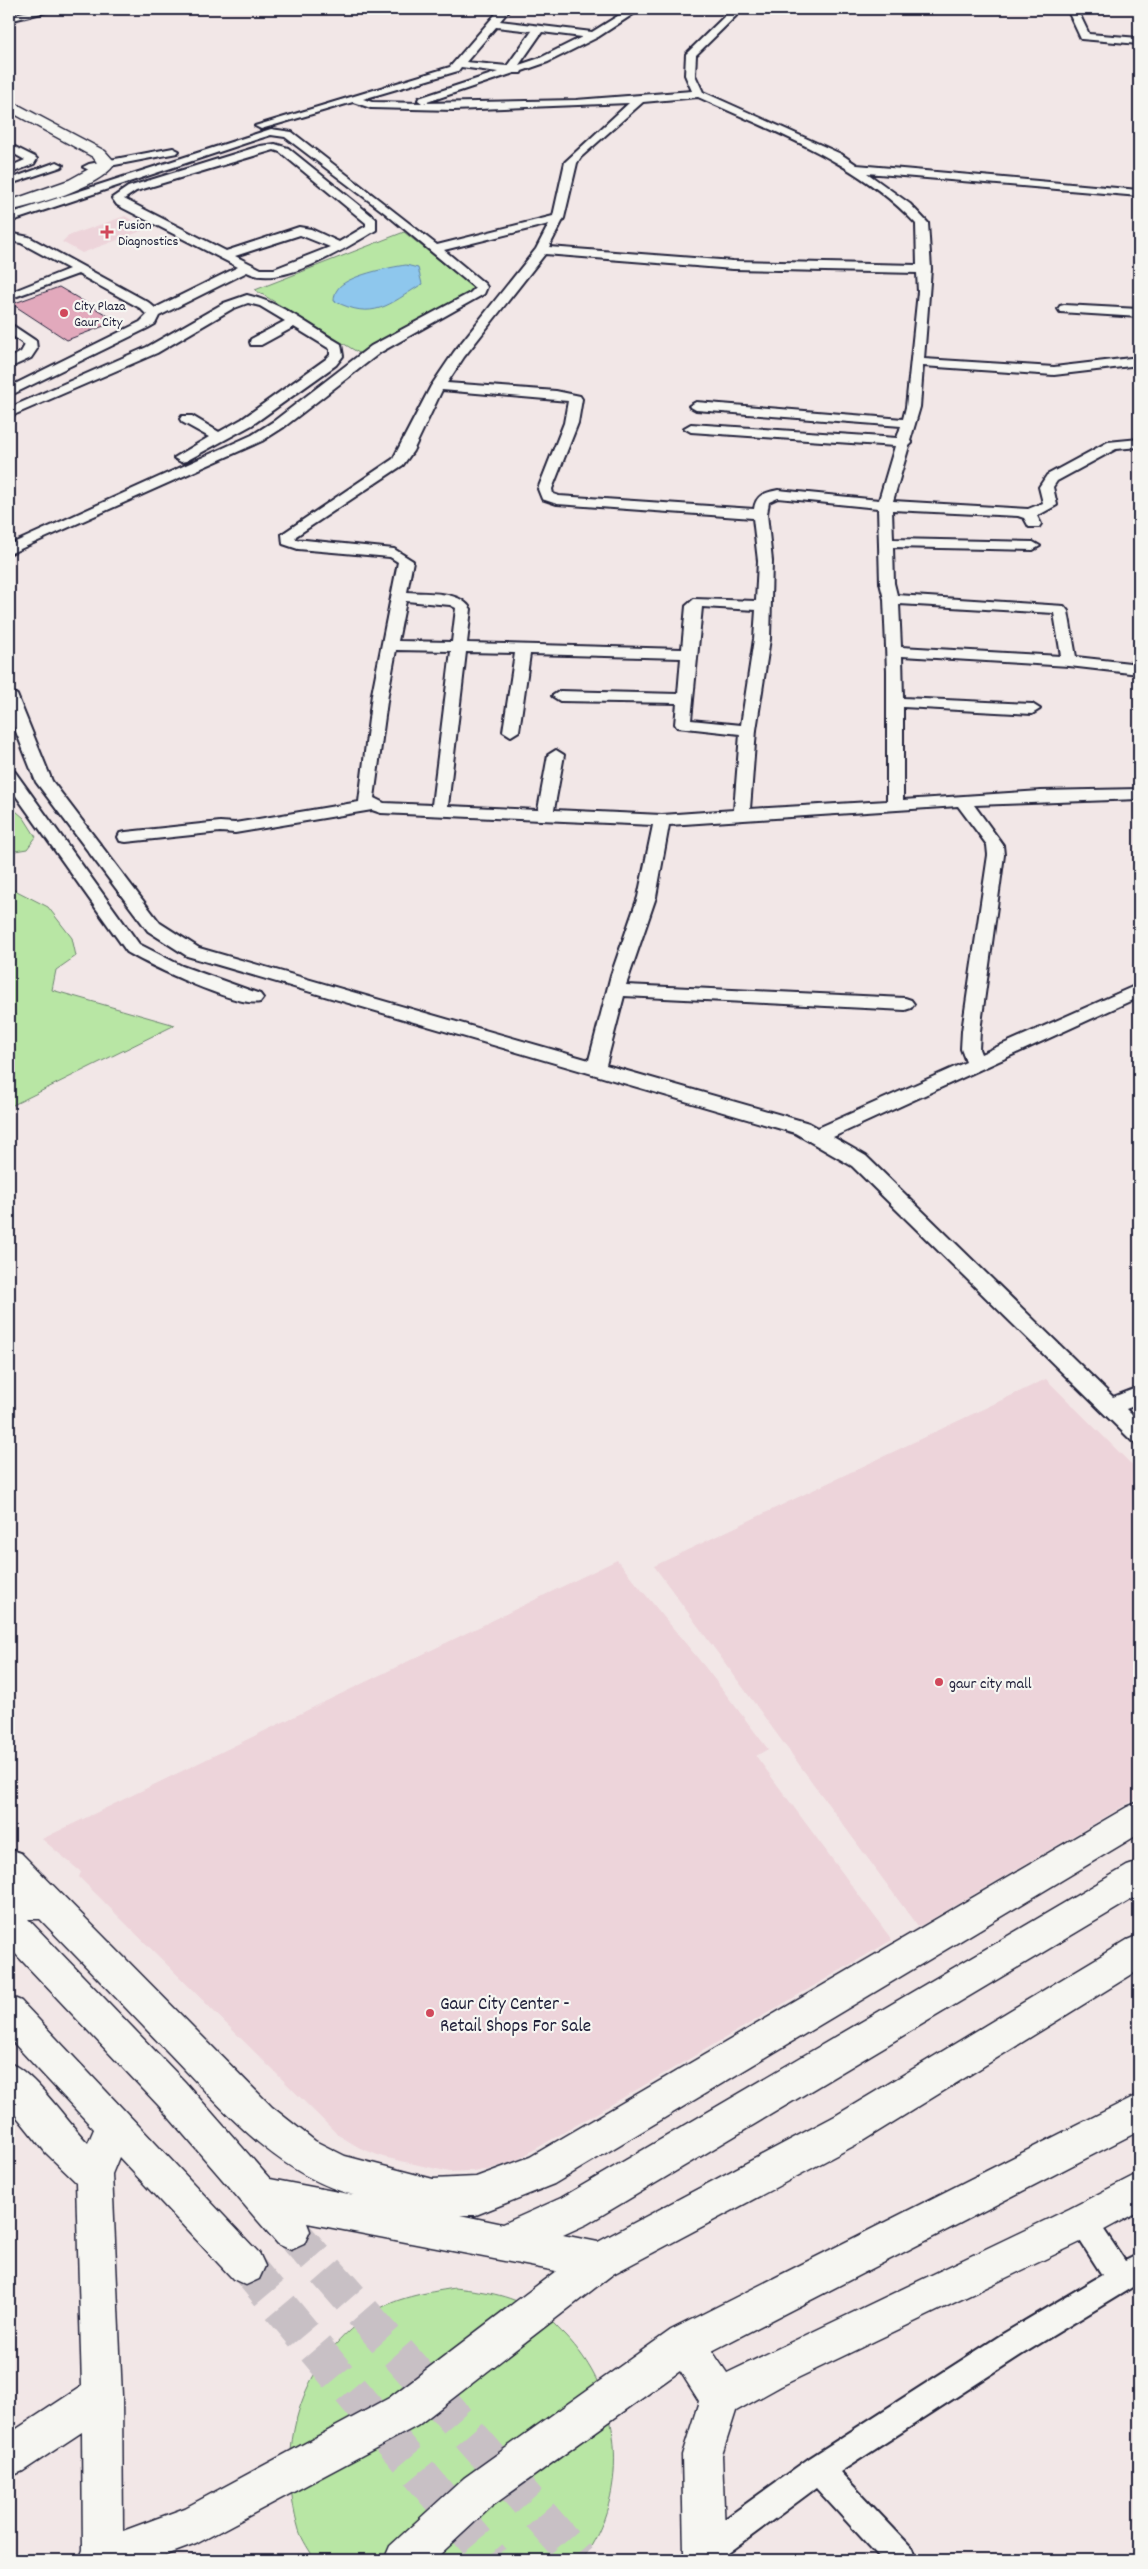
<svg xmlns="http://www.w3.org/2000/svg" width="1148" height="2569" viewBox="0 0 1148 2569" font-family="Dekko,sans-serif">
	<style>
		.built { fill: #edd4da }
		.green { fill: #b8e6a4; stroke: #6d8470 }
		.water { fill: #8ec7ed; stroke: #6385a6 }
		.building { fill: #e2a9bc; stroke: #22223b }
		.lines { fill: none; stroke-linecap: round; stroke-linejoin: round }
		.secondary-tunnel { stroke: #c8c0c5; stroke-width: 36; stroke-dasharray: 36 18; stroke-linecap: butt }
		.street-casing { stroke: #22223b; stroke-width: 4 }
		.secondary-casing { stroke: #22223b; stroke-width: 3 }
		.street { fill: #f6f6f2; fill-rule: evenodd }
		.secondary { fill: #f6f6f2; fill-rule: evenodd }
		.poi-dot { fill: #d1495b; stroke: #f6f6f2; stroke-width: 2 }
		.labels { text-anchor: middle; stroke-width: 4.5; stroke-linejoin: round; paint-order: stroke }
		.far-poi-label { font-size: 14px; fill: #22223b; stroke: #f6f6f2; text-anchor: start }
		.poi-label { font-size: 16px; fill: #22223b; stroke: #f6f6f2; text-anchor: start }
		.near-poi-label { font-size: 19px; fill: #22223b; stroke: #f6f6f2; text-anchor: start }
	</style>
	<rect width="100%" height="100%" fill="#f2e7e7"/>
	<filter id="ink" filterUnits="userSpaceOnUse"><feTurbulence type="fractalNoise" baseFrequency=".02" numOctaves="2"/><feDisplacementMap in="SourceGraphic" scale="10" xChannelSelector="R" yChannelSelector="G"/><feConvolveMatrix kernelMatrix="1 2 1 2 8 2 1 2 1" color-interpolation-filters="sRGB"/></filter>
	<g filter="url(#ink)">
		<!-- built -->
		<path class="built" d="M125 216 147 229 82 253 62 242 68 236Z
			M1046 1379 1139 1472V1797L918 1927 654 1566Z
			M617 1560 705 1667 768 1749 756 1756 892 1940 515 2161 487 2170 450 2172 383 2157 360 2148 338 2135 79 1877 81 1872 42 1839Z"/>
		<!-- green -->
		<path class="green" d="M404 232 475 289 359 353 255 290Z
			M9 805 24 818 36 837 27 849 9 852Z
			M9 887 48 907 72 938 76 956 56 970 52 990 175 1025 9 1107Z
			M455 2288C489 2292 511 2295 542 2314 550 2318 557 2328 564 2334 623 2393 632 2492 582 2560H315C310 2551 302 2540 299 2530 276 2450 298 2364 369 2315 395 2297 425 2293 455 2288Z"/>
		<!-- water -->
		<path class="water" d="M406 265 418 268 422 284C388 305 374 321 334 301 334 298 335 292 337 290 344 276 391 267 406 265Z"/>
		<!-- building -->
		<path class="building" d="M59 287 117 321 67 340 12 304Z"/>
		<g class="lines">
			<!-- secondary-tunnel -->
			<path class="secondary-tunnel" d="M291 2231 579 2560
				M246 2266 492 2560"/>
			<!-- street casing -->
			<g class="street-casing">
				<path id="street" d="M39 9H58L9 21V15Z
					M500 9H510L500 21 592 32 629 9H641L598 37 548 62 522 71 521 73H514L424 103 576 100 692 91 685 75 686 54 732 9H743L696 55 695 75 703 92 841 154 857 165 1139 190V196L867 173 910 204 928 223 931 269 924 359 1054 367 1139 357V365L1054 375 923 366 920 407 910 441 912 443 909 446 893 501 1028 509 1043 503 1039 487 1047 475 1108 442 1139 439V447L1116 449 1057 481 1053 487 1057 505 1037 516 1041 524 1039 527H1029L1024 518 1018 516 892 510 893 539 1033 542 1040 546 1033 550 893 547 894 583 897 595 1064 606 1068 611 1076 657 1139 664V674L1069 666 902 656 903 698 1032 704 1040 709 1032 714 903 707V800L1041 791 1139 789V799L974 805 1003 845 1004 855 980 1031 979 1049 981 1054 1139 984V997L833 1137 866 1156 1113 1397 1139 1387V1404L1126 1409 1139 1422V1443L1132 1441 852 1166 795 1133 187 956 148 931 36 782 9 714V690L17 695 52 781 160 923 199 948 589 1060 611 975 638 897 653 825 381 813 372 810 235 833 220 832 126 842 120 841 118 837 120 833 126 832 220 822 235 823 359 802 372 694 398 562 390 557 298 549 283 544 282 534 393 459 431 386 454 352 536 249 549 224 444 250 485 284 487 287 484 294 381 352 284 427 262 441 9 554V545L252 435 274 421 371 346 470 293 475 288 385 213 285 137 271 135 258 139 9 222V214L271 129 292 132 437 245 553 216 565 162 629 103 453 110 371 108 353 102 261 129 255 126 450 67ZM496 27 532 31 507 66 466 62ZM542 32 582 37 540 58 519 65ZM461 67 498 72 419 98 418 100 422 103 372 102 363 99 458 71ZM698 97C774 132 857 161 916 224L917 265 733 261 549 247 564 218 577 163 581 157 643 102ZM545 254 733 269 917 273 918 292 906 407 903 419 696 402 689 406 696 410 901 426 897 438 691 424 684 428 691 432 895 446 879 500 778 490C764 493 756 495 754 509L559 496 553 494 552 489 578 423 582 399 580 396 556 391 447 383 464 357ZM442 390 568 401 564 423 538 489 542 499 557 504 753 518 758 561 756 601 694 599 686 606 682 649 467 643 471 609C459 590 428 594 407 592L413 561 394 549 295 539 296 536 403 465 413 451ZM778 498 878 508 880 583 884 599 887 671V801L750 809 756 730 770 639 772 561 767 514 769 502ZM406 601 450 605 456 608 452 642 398 641ZM899 604 1054 613 1061 656 901 647ZM702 607 756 610 754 639 741 725 691 720ZM396 650 451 651 432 805 384 803 374 798 388 694ZM466 652 515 653 503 731 511 736 519 731 530 654 681 658 678 694 560 691 552 696 560 701 677 703 675 724 677 727 740 734 734 810 662 815 554 810 564 755 556 750 548 755 538 810 448 806ZM958 806 987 845 988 855 962 1031 961 1049 966 1062 818 1128 809 1123 606 1065 624 996 905 1010 911 1008 914 1004 911 1000 905 998 626 985 656 897 669 825Z
					M1067 9H1077L1089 34 1139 38V44L1081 39Z
					M9 144 35 157 37 159 34 164 9 174V167L25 160 9 151Z
					M275 144 288 148 376 219V230C348 247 280 290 247 272L159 316 155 324 148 328 9 396V387L140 322 147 315 140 308 78 274 9 299V293L69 269 21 243 9 241V233L29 237 148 302 155 308 238 267 117 205 112 198 128 187 260 146ZM274 150 280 152 366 223V226L339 242 311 229 299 227 226 251 124 199 136 191ZM300 235 330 247 274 269H261L235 256Z
					M173 148 179 151 177 153 89 170 83 167 89 164Z
					M57 162 63 165 61 167 16 182 10 179Z
					M247 295C282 303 310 326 341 344L343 356 336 365 252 425 186 461 181 462 174 458 209 437 182 422 180 419 182 416H192L219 432 242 419 326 359 330 355V349L294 327 261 345H251L250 342 251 339 285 321 260 306 248 303 232 309 157 353 9 417V408L147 347 224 303Z
					M1064 305 1139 309V317L1060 312 1058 309 1060 306Z
					M9 323 36 341 37 349 31 358 9 368V359L21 352 25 345 9 333Z
					M9 770 15 772 139 944 182 966 260 994 263 998 260 1002C239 1008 148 965 127 952L9 786Z
					M1082 2208 1092 2212 1125 2261 1139 2254V2283L1021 2355 840 2472 913 2549 917 2560H882L816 2488 719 2560H692L689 2553 693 2542 808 2459 1001 2335 1102 2275 1068 2222 1072 2212Z"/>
			</g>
			<!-- secondary casing -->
			<g class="secondary-casing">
				<path id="secondary" d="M9 100 105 151 113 160 114 165C98 188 35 205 9 211V201L69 180 98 164 93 157 9 111Z
					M1139 1802V1834L554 2184 476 2215H460L503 2224 561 2198 1127 1866 1139 1862V1895L587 2224 563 2235 598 2242 835 2116 1127 1940 1139 1935V1970L861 2142 613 2274 417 2426 196 2544 153 2560H79L83 2550 82 2432 23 2471 9 2477V2434L82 2386 76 2182 46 2153 9 2107V2063C33 2071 67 2122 88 2143L94 2129 9 2038V1996L21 2001 259 2253 265 2266 259 2279 246 2285 233 2279 119 2157 112 2174 122 2396 123 2531 185 2508 389 2398 556 2271 307 2223 310 2231 304 2244 291 2250 278 2244 159 2106 9 1947V1849L21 1853 272 2107 315 2141 345 2156 433 2179 476 2177 530 2157 1127 1807ZM28 1919H40C83 1963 125 2007 167 2051 222 2108 275 2174 354 2195L270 2179 185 2082Z
					M1139 2094V2131L712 2351 727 2373 1069 2209 1139 2173V2211L1095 2235 781 2386 736 2411 722 2455 726 2560H686L684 2553 682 2455 699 2401 680 2371 492 2506 434 2560H384L390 2546 464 2478 671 2330Z"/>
			</g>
			<!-- street -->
			<use href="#street" class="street"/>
			<!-- secondary -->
			<use href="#secondary" class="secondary"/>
		</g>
	</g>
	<!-- markers -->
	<g class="poi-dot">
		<path d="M104.5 224.5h5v5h5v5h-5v5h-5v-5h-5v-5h5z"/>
		<circle cx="64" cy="313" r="5"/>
		<circle cx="939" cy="1682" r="5"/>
		<circle cx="430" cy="2013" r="5"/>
	</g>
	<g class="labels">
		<!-- far-poi labels -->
		<g class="far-poi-label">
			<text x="118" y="229">Fusion<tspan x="118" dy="16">Diagnostics</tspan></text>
			<text x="74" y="310">City Plaza<tspan x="74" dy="16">Gaur City</tspan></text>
		</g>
		<!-- poi labels -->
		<g class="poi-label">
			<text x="949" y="1688">gaur city mall</text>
		</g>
		<!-- near-poi labels -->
		<g class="near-poi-label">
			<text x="440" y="2009">Gaur City Center -<tspan x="440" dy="22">Retail Shops For Sale</tspan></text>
		</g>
	</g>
	<!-- margin -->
	<rect width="1148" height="2569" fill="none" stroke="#f6f6f2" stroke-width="30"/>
	<rect x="15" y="15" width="1118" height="2539" fill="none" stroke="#22223b" stroke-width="2" filter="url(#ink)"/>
</svg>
